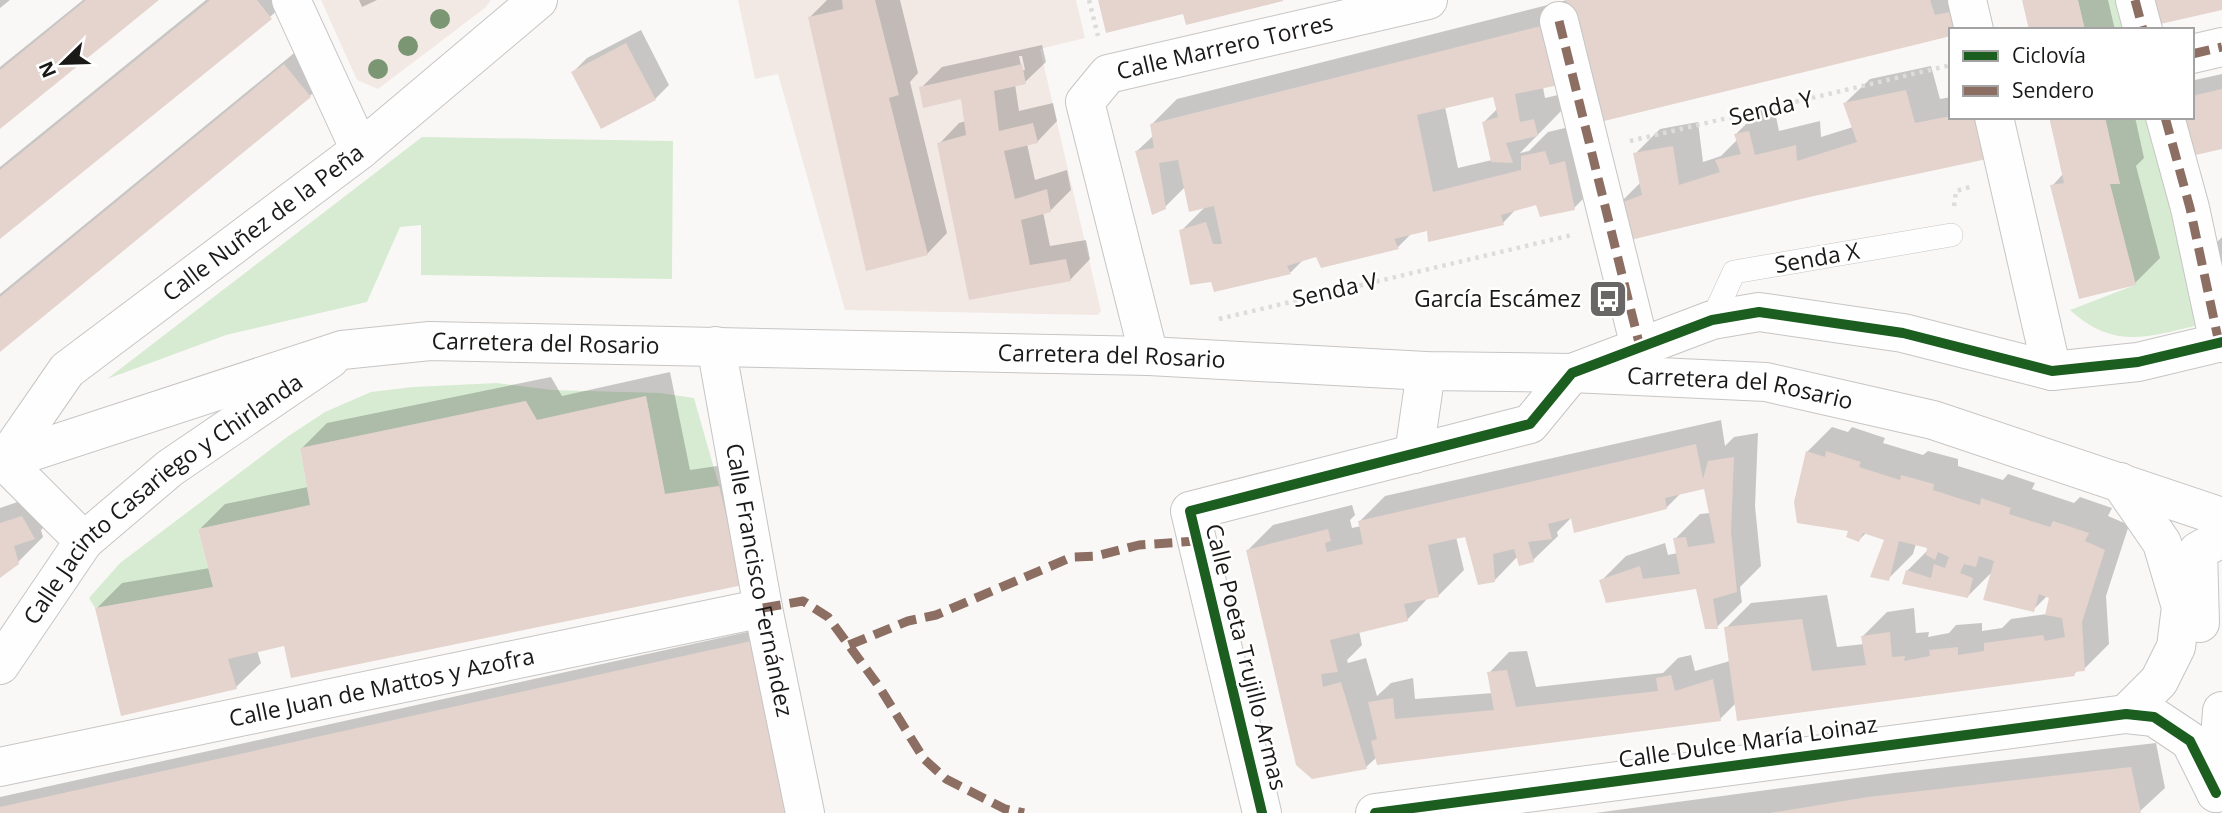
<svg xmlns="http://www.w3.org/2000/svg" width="2222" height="813" viewBox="0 0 2222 813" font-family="'Open Sans',sans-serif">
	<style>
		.built { fill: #f2e9e5 }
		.green { fill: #d7ebd2 }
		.shadow { fill: #0003; fill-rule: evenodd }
		.building { fill: #e4d4cd }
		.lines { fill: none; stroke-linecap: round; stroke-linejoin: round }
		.lane-casing { stroke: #c7c5c4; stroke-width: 24 }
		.street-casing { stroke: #c7c5c4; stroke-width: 40 }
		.secondary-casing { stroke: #c7c5c4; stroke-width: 40 }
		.path { stroke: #dcdcdb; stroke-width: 4.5; stroke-dasharray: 3.5 5; stroke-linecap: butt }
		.lane { stroke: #fefefe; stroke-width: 23 }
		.street { stroke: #fefefe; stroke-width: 38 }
		.secondary { stroke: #fefefe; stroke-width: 38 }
		.quiet { stroke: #8d6e63; stroke-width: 9; stroke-dasharray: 18 9; stroke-linecap: butt }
		.cycleway-casing { stroke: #fff; stroke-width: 15 }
		.cycleway { stroke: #1b5e20; stroke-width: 10 }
		.tree { fill: #7a9673 }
		.labels { text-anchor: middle; stroke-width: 5; stroke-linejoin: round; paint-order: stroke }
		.street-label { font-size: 23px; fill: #1b1918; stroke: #fff }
		.poi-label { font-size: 23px; fill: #1b1918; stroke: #fff; text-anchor: end }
	</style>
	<rect width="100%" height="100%" fill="#faf8f6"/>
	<!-- built -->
	<path class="built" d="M321 0H491L485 8 378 89 357 80Z
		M738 0H1076L1085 38 1040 49 1101 311 1098 315 845 310 778 74 755 79Z"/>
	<!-- green -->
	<path class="green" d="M2078 0H2123L2130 30H2085Z
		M2105 117H2151L2199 325C2147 337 2114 350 2070 310L2135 285 2110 184H2120Z
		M422 137 673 141 672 279 421 275V225L400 227 367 302 226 335 107 379Z
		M497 383 552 390 660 393 694 398 719 486 665 494 646 396 537 420 525 401 300 448 310 505 198 529 213 587 95 608 89 598 120 563 287 437 325 412 371 392 413 387Z"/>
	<!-- shadow -->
	<path class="shadow" d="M0 0H10L0 8Z
		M83 0H156L0 127V67Z
		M206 0H288L270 17 0 236V167Z
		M359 0H377L362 7Z
		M827 0H900L918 73 910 82 947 233 927 254 810 17Z
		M1567 0H1978L1951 30 1582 60 1543 87 1545 98 1558 95 1562 110 1520 153 1529 151 1548 132 1569 127 1599 183 1574 208 1537 203 1517 208 1503 223 1428 229 1412 233 1398 247 1317 255 1304 259 1291 272 1215 290 1213 280 1181 231 1206 206 1185 187 1165 207 1137 151 1154 135 1152 124 1177 99ZM1494 95 1498 108 1484 122 1492 160 1458 168 1445 107Z
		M2024 0H2108L2115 30H2031Z
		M641 30 669 85 655 99 573 72 587 58Z
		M310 40 335 71 310 96 0 349V294Z
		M1042 45 1046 62 1025 82 1015 84 1019 111 1053 103 1057 121 1037 142 1027 144 1035 180 1067 170 1071 190 1050 211 1043 212 1050 246 1086 240 1090 259 1070 280 970 298 939 144 959 123 966 121 962 97 921 88 942 67ZM1019 56H1022L1025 70H1022Z
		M1931 66 1940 99 1951 97V117H2006L2011 132 1617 206 1641 182 1635 154 1660 129 1698 122 1703 162 1721 156 1738 139 1736 134 1761 109 1774 107 1779 131 1820 121 1821 137 1853 127 1845 103 1870 79Z
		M2222 74V148L2192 117V83L2195 80Z
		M2051 117H2135L2144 158 2136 166 2160 258 2135 283 2052 186 2063 174Z
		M2222 237V286L2212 247Z
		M670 372 690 470 744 462 767 558 257 650 261 663 236 687 97 608 122 583 210 568 200 529 225 504 308 487 302 448 327 423 551 377 562 396Z
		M1721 420 1725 446 1734 437 1758 433 1755 506 1761 566 1740 587 1742 602 1717 627 1697 587 1601 581 1626 556 1665 543 1668 555 1678 553 1675 539 1700 514 1711 513 1705 487 1681 493 1666 508 1573 516 1557 532 1558 536 1533 560 1518 556 1495 580 1466 535 1456 537 1464 570 1439 595 1429 597 1407 620 1359 631 1362 645 1347 660 1348 663 1366 658 1377 696 1391 683 1413 678 1415 699 1493 693 1489 673 1509 652 1527 651 1536 687 1663 673 1678 658 1691 655 1695 671 1730 661 1726 628 1751 603 1827 595 1837 647 1864 644 1863 636 1887 612 1914 608 1916 633 1929 632 1928 637 1949 633 1956 625 1982 623V631L2002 628 2011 619 2047 614 2051 596 2048 595 2033 610 1994 570 1968 596 1907 571 1928 550V547L1916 544 1913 554 1888 579 1887 539 1867 532 1859 540 1850 530 1807 452 1832 427 1848 432 1852 427 1885 438 1883 443 1923 455 1928 451 1958 459V466L2003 480 2008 474 2035 483 2032 489 2074 503 2080 497 2112 508 2108 516 2129 525 2106 596 2109 644 2084 669 2078 670 2074 674 1736 703 1720 719 1377 757 1366 767 1248 550 1273 525 1352 505 1355 515 1350 520 1352 528 1361 526 1360 521 1385 496Z
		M47 492 59 512 41 530 43 537 18 562 0 576V508Z
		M765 628 802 813H0V797Z
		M2156 743 2165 788 2138 813H1595L1894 773Z"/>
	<!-- building -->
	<path class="building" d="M86 0H159L0 129V70Z
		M210 0H257L272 19 0 239V170Z
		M842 0H875L899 95 889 98 928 255 866 271 808 17 843 9Z
		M1098 0H1283V1L1186 25 1183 14 1106 33Z
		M1566 0H1930L1935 15 1949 12 1955 30H1951V36L1596 123Z
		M2022 0H2078L2085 30H2029Z
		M2149 0H2222V10L2156 25Z
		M1545 25 1559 85 1515 94 1520 122 1534 119 1538 136 1506 143 1513 163 1491 162 1482 122 1498 117 1493 97 1417 115 1433 192 1521 170V156L1545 151 1550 165 1565 161 1575 210 1540 217 1536 205 1501 215 1504 225 1428 242 1427 231 1394 239 1399 249 1321 268 1316 257 1287 266 1291 274 1214 292 1211 282 1190 285 1179 230 1206 222 1213 244H1222L1214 206 1189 212 1178 160 1159 163 1166 209 1152 215 1135 151 1154 148 1150 124Z
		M626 43 656 100 601 129 571 72Z
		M284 64 311 97 0 352V297Z
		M1022 64 1026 84 994 91 999 131 1033 123 1038 143 1004 151 1015 199 1047 189 1051 212 1021 220 1030 265 1066 259 1071 281 969 300 937 143 966 135 961 99 923 108 919 87Z
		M2222 89V149L2187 157 2177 117H2192V96Z
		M1906 90 1915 123 1951 116 1973 117 1987 159 1814 196 1626 241 1615 205 1642 195 1633 153 1673 146 1679 185 1720 172 1715 160 1741 154 1734 134 1749 131 1755 155 1796 145 1797 161 1857 142 1843 103Z
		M2049 117H2105L2120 184H2110L2136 285 2079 299 2050 185 2064 183Z
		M646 396 665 494 719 486 743 585 291 678 284 646 228 659 237 689 121 716 95 608 213 587 198 529 310 505 300 448 526 401 537 420Z
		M1696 444 1703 479 1708 461 1734 457 1731 532 1737 592 1713 599 1718 629H1705L1696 589 1606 603 1599 580 1640 566 1643 579 1680 574 1673 538 1686 537 1688 547 1715 543 1704 489 1665 498 1667 509 1574 533 1571 518 1548 524 1552 539 1528 542 1534 562 1519 566 1514 549 1493 554 1495 582 1478 585 1465 537 1428 545 1439 597 1404 604 1408 621 1330 640 1338 672 1321 674 1323 687 1341 682 1367 769 1312 779 1296 765 1246 550 1328 529 1331 541 1325 543 1327 552 1363 544 1358 521Z
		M1806 451 1825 457 1826 451 1861 462 1859 467 1900 480 1901 475 1934 484 1933 490 1980 505 1981 498 2011 508 2009 514 2050 527 2053 521 2089 533 2085 541 2105 550 2082 622 2085 671 2074 672 2075 676 1737 721 1724 627 1802 619 1812 671 1866 665 1861 636 1890 632 1892 657 1905 656 1904 661 1930 656 1929 650 1958 647V655L1984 651V643L2043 635 2045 641 2065 637 2062 618 2045 615 2049 598 2039 594 2034 612 1983 600 1994 561 1979 556 1976 567 1964 564 1960 573 1973 578 1968 598 1902 584 1906 570 1931 578 1934 564 1945 568 1949 557 1938 552 1935 560 1926 555 1927 548 1899 541 1889 581 1870 577 1884 540 1863 533 1859 542 1846 537 1848 531 1797 523 1794 502Z
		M22 516 35 539 14 546 19 564 0 578V523Z
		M751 641 785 813H0V807Z
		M1507 670 1516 707 1658 691 1656 678 1671 675 1675 691 1713 679 1721 721 1377 765 1371 741 1377 739 1368 702 1393 698 1395 719 1494 710 1487 672Z
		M2131 767 2141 813H1770L1868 797Z"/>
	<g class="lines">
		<!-- lane casing -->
		<g class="lane-casing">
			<path id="lane" d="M1712 320 1734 272 1951 235"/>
		</g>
		<!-- street casing -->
		<g class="street-casing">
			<g id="street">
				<path d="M291 0 360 150"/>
				<path d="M1967 0 1974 30"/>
				<path d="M2135 0 2143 30"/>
				<path d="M1559 21 1640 347"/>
				<path d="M2192 54 2222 47"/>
				<path d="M1994 117 2052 371"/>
				<path d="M2165 117 2190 208 2219 343"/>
				<path id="s1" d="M716 346 763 608 805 813"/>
				<path id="s2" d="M1149 356 1085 102 1108 74 1428 0"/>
				<path d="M1414 454 1426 371"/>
				<path d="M2120 482 2162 543 2181 607 2176 647 2159 681 2126 714"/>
				<path id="s3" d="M84 541 4 461 67 370 360 150 538 0"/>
				<path d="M2200 623 2198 551 2222 538"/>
				<path id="s4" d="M0 665 84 541 170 468 330 359"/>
				<path id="s5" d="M0 767 763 608"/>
				<path d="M2216 793 2222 711"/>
				<path d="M1262 813 1190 511 1530 424 1572 373 1712 320 1759 312 1903 333 2052 371 2138 362 2222 342"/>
				<path d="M1375 813 2126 714 2154 717 2190 741 2216 793"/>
			</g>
		</g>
		<!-- secondary casing -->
		<g class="secondary-casing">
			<g id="secondary">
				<path id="s6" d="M0 462 342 350 430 341 1149 356 1426 371 1572 373 1766 382 1933 420 2222 517"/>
			</g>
		</g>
		<!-- path -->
		<path class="path" d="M1089 0 1098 36
			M1630 141 1951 65
			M1954 206 1956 191 1970 187
			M1219 319 1572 235"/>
		<!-- lane -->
		<use href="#lane" class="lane"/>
		<!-- street -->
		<use href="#street" class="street"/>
		<!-- secondary -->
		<use href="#secondary" class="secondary"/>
		<!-- quiet -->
		<path class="quiet" d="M2135 0 2143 30
			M1559 21 1640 347
			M2192 54 2222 47
			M2165 117 2190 208 2219 343
			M763 608 803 601 828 617 878 685 924 759 946 779 1005 809 1024 813
			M849 645 908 621 936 615 1072 557 1096 556 1139 545 1197 541"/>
		<!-- cycleway casing -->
		<g class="cycleway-casing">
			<path id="cycleway" d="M1262 813 1190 511 1530 424 1572 373 1712 320 1759 312 1903 333 2052 371 2138 362 2222 342
				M1375 813 2126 714 2154 717 2190 741 2216 793"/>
		</g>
		<!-- cycleway -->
		<use href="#cycleway" class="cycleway"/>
	</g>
	<!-- trees -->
	<g class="tree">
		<circle cx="440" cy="19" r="10"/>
		<circle cx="408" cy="46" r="10"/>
		<circle cx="378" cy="69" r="10"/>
	</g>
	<!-- icons -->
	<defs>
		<g id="bus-square" transform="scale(2.0125)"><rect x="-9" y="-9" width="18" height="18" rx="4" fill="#696766" stroke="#fff"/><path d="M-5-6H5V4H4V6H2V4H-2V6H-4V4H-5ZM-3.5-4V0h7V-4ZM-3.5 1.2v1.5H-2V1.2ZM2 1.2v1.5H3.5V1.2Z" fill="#fff"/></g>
	</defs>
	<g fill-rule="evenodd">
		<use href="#bus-square" x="1608" y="299"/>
	</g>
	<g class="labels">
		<!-- street labels -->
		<g class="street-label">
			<text dy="8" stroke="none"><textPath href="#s2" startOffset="418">Calle Marrero Torres</textPath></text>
			<text transform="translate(1771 108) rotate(-13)" y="8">Senda Y</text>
			<text dy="8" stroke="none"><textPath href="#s3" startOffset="469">Calle Nuñez de la Peña</textPath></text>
			<text transform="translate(1817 258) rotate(-10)" y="8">Senda X</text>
			<text transform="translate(1335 290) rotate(-13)" y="8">Senda V</text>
			<text dy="8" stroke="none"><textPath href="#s6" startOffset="564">Carretera del Rosario</textPath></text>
			<text dy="8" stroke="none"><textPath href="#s6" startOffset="1130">Carretera del Rosario</textPath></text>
			<text dy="8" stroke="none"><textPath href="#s6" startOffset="1760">Carretera del Rosario</textPath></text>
			<text dy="8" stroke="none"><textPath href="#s4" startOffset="236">Calle Jacinto Casariego y Chirlanda</textPath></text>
			<text dy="8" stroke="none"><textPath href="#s1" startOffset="238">Calle Francisco Fernández</textPath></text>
			<text transform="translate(1246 657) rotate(76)" y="8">Calle Poeta Trujillo Armas</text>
			<text dy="8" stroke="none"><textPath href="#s5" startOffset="390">Calle Juan de Mattos y Azofra</textPath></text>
			<text transform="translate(1748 742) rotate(-8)" y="8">Calle Dulce María Loinaz</text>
		</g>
		<!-- poi labels -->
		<g class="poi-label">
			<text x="1581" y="307">García Escámez</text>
		</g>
	</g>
	<!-- legend -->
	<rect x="1949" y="28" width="245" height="91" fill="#ffffff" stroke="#a4a3a3" stroke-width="2"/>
	<rect x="1963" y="51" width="35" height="10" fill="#1b5e20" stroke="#a4a3a3" stroke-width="2"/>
	<text x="2012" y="63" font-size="21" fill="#1b1918">Ciclovía</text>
	<rect x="1963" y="86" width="35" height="10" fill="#8d6e63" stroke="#a4a3a3" stroke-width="2"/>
	<text x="2012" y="98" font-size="21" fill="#1b1918">Sendero</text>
	<!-- north arrow -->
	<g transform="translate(63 63) rotate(247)" stroke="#ffffff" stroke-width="5" paint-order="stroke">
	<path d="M0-5L12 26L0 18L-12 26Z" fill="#1b1918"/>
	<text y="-10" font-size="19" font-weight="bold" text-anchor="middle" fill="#1b1918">N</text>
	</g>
</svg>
